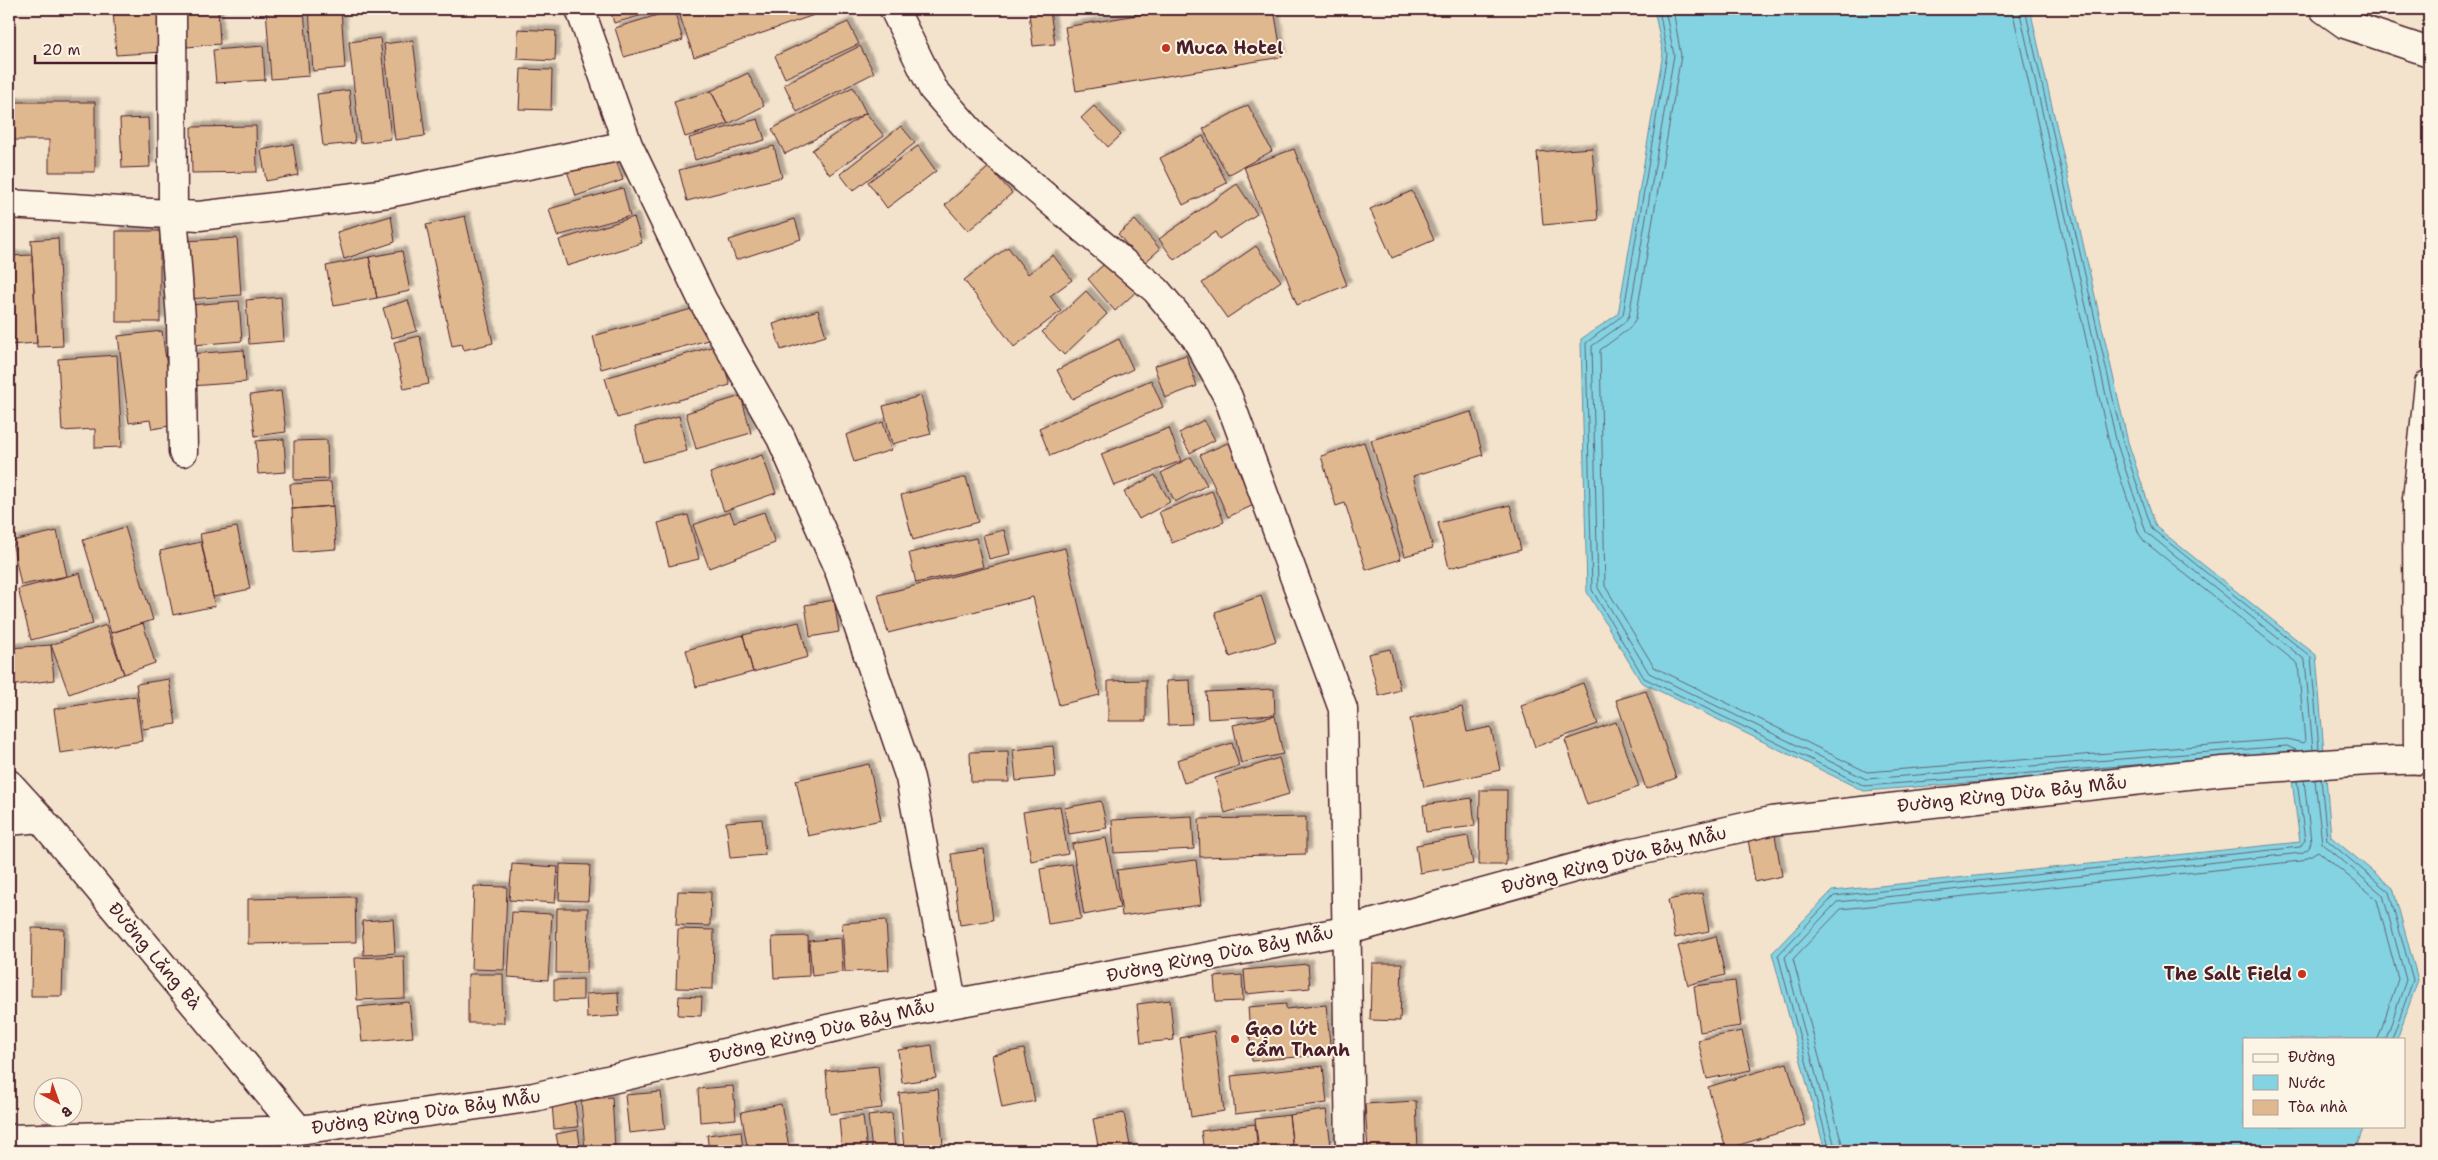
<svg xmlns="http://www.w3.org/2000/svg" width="2438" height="1160" viewBox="0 0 2438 1160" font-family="'Shantell Sans',sans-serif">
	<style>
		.water { fill: #84d3e2; stroke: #6d8b99 }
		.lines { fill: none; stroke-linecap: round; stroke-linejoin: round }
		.shore { stroke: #616774; stroke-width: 1 }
		.building { fill: #e0b890; stroke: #4a1f2b; filter: url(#shadow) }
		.minor-casing { stroke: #4a1f2b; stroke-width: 31 }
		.minor { stroke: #fcf5e5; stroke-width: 28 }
		.poi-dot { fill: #c8321e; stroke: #fcf5e5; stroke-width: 2 }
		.labels { text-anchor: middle; stroke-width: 4; stroke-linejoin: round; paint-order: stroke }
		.poi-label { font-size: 18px; font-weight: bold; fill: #4a1f2b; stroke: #fcf5e5; text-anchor: start }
		.street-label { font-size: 18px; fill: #4a1f2b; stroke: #fcf5e5 }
	</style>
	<defs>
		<filter id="shadow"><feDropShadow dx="4.5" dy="-4.5" stdDeviation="1" flood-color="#0004"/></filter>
	</defs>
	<rect width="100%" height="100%" fill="#f4e3cc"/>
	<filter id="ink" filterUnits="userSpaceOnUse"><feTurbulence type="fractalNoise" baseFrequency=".02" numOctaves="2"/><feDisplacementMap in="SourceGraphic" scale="10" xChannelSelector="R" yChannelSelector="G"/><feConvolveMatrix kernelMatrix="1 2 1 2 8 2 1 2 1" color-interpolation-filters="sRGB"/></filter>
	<g filter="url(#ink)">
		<!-- water -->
		<path class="water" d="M1654 9H2030L2128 442 2156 527 2316 655 2331 837 2393 888 2418 980 2397 1039H2244V1126H2364L2355 1151H1825L1772 953 1832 891 2300 842 2289 758 1864 791 1641 682 1587 592 1581 339 1618 314 1663 53Z"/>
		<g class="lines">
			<!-- shore -->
			<path class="shore" d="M1659 9 1667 54 1623 315 1586 343 1592 590 1644 678 1865 786 2172 762
				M1665 9 1674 55 1629 316 1624 323 1592 346 1598 588 1649 673 1866 779 2287 746 2298 751
				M1673 9 1681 56 1636 318 1630 328 1600 350 1605 586 1654 667 1867 772 2287 739 2303 743 2305 741 2298 664 2145 542 2139 534 2110 446 2012 9
				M2019 9 2117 444 2146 532 2305 660 2313 750
				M2025 9 2123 443 2152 529 2311 657 2319 749
				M2321 779 2327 840 2389 892 2413 980 2392 1039
				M2315 780 2322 843 2383 895 2406 980 2386 1039
				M1830 1151 1778 955 1834 896 2300 847 2305 840 2297 781
				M1836 1151 1785 957 1837 902 2302 853 2309 848 2311 841 2304 780
				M1844 1151 1793 959 1841 909 2301 861 2318 851 2377 900 2398 979 2378 1039"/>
		</g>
		<!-- building -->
		<path class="building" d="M113 9H159L162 52 116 55Z
			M184 9H218L220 44 187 47Z
			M266 9H304L309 76 271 79Z
			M309 9H341L345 68 313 71Z
			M610 9H665L614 23Z
			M702 9H831L694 57 680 16Z
			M1173 9H1274L1282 57 1076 91 1065 27Z
			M674 10 683 40 624 57 615 28Z
			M1050 11 1055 44 1033 46 1029 13Z
			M848 22 859 44 785 78 775 56Z
			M518 29 556 31 555 61 517 59Z
			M380 38 391 139 360 143 349 42Z
			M413 40 425 136 395 140 384 44Z
			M263 46 265 80 216 83 213 50Z
			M860 46 874 73 797 112 784 84Z
			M521 69 552 70 551 110 519 109Z
			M748 73 764 106 728 124 711 91Z
			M853 87 866 113 785 154 772 129Z
			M349 90 355 143 323 146 317 94Z
			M711 91 728 124 685 137 674 102Z
			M9 102H95V172H49V140H9Z
			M1248 105 1272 151 1228 175 1203 129Z
			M1094 106 1121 135 1108 147 1081 118Z
			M866 113 884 136 830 175 812 150Z
			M148 118 150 167 122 168 120 119Z
			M758 119 765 140 695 160 689 138Z
			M256 126 257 172 192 173 191 127Z
			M901 126 915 143 853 191 840 174Z
			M1203 136 1227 183 1183 205 1160 158Z
			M293 144 298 175 266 181 261 150Z
			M774 146 782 177 687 201 679 170Z
			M918 146 936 171 887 208 868 182Z
			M1592 148 1598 220 1543 225 1537 152Z
			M1294 149 1347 285 1297 305 1244 167Z
			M614 155 623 180 576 196 567 171Z
			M989 167 1012 193 968 231 945 205Z
			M1237 184 1257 214 1219 239 1215 232 1174 260 1159 239Z
			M623 188 630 216 557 236 549 209Z
			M1412 191 1434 240 1392 258 1370 209Z
			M391 216 395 242 344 259 337 232Z
			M465 216 493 343 464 350 462 344 452 346 426 225Z
			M634 217 642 243 567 266 559 240Z
			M795 219 801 239 736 260 729 240Z
			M1135 220 1160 249 1143 264 1118 234Z
			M116 231H160V322H116Z
			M58 238 63 346 37 347 31 240Z
			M237 238 241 295 189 299 185 241Z
			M1256 246 1281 281 1227 318 1202 283Z
			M1008 247 1028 274 1053 255 1072 280 1050 296 1061 311 1014 347 964 280Z
			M402 251 410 291 377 298 369 257Z
			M32 255 37 343 9 345V256Z
			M369 257 377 298 334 306 326 266Z
			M1111 258 1139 289 1115 311 1088 279Z
			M1086 291 1107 314 1064 355 1042 332Z
			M281 297 284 341 249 344 246 300Z
			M408 300 417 331 392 338 383 308Z
			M239 301 242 341 193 345 190 305Z
			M699 307 708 340 601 369 593 336Z
			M818 310 826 336 781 350 773 324Z
			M162 331 175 425 152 429 150 420 129 423 118 336Z
			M420 336 429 384 404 389 394 342Z
			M1119 339 1133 369 1072 399 1057 370Z
			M718 345 730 385 617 418 605 378Z
			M244 350 246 382 191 386 190 354Z
			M117 355 122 447 95 448V429L62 431 58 359Z
			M1186 355 1197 386 1165 398 1154 366Z
			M1151 380 1163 407 1050 456 1039 428Z
			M281 391 286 432 255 436 250 395Z
			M741 396 751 433 696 449 686 413Z
			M921 396 931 434 892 444 883 406Z
			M1471 412 1483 455 1413 476 1433 548 1405 556 1371 440Z
			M679 416 687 451 643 462 635 427Z
			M1204 420 1215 440 1190 453 1179 433Z
			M883 422 891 450 854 462 846 435Z
			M1169 428 1181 461 1114 486 1101 454Z
			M284 439 286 472 258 474 256 441Z
			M327 440 328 479 294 480V441Z
			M1230 442 1258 503 1228 517 1200 455Z
			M1364 442 1401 559 1366 570 1345 503 1336 506 1321 456Z
			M762 455 776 493 724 511 710 473Z
			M1191 457 1207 485 1175 502 1161 473Z
			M1155 475 1170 502 1139 519 1124 492Z
			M966 477 978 522 913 540 901 495Z
			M331 482 333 506 292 509 290 484Z
			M1212 491 1224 522 1172 543 1159 512Z
			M1510 505 1521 550 1449 568 1438 523Z
			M333 506 336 549 294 552 292 509Z
			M730 512 734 522 764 512 775 543 709 568 693 525Z
			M688 515 699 559 669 566 658 523Z
			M125 527 153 620 111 633 83 540Z
			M237 527 250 589 213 597 200 534Z
			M1004 530 1010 554 989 559 983 535Z
			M57 531 67 576 21 585 12 541Z
			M976 538 983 567 916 583 909 553Z
			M201 542 215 606 173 615 160 551Z
			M1065 548 1100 695 1059 705 1033 597 888 633 878 595Z
			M80 573 93 624 31 640 18 589Z
			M1261 596 1276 641 1230 657 1215 612Z
			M834 600 839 632 810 637 805 605Z
			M799 622 808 657 753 672 743 635Z
			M143 623 155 663 124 674 111 633Z
			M106 625 124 674 69 694 51 645Z
			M743 635 753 672 696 687 686 650Z
			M51 645 54 680 9 686V648Z
			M1390 649 1400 690 1379 696 1368 654Z
			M169 679 176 724 143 729 136 684Z
			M1146 680V721H1108V681Z
			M1190 680 1192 724 1168 725 1166 681Z
			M1583 683 1598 724 1535 747 1521 706Z
			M1274 689 1275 715 1208 719 1206 692Z
			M1646 691 1676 778 1646 789 1616 700Z
			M136 696 142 741 60 753 54 709Z
			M1462 707 1467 732 1491 727 1500 770 1424 787 1410 719Z
			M1275 716 1283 754 1241 763 1233 725Z
			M1616 722 1639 787 1587 805 1565 740Z
			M1232 743 1239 766 1184 783 1177 760Z
			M1053 746 1056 777 1016 781 1013 750Z
			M1008 751 1009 782H971L970 752Z
			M1279 758 1289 794 1225 813 1215 778Z
			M869 764 881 820 808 836 796 780Z
			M1480 790H1507L1506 865H1479Z
			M1472 798 1475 826 1426 832 1423 805Z
			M1101 801 1107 828 1069 834 1064 808Z
			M1060 806 1068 854 1031 861 1023 812Z
			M1192 816 1194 849 1114 853 1112 820Z
			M1306 817V854L1200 857 1199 819Z
			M762 819 765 855 730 858 726 822Z
			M1775 835 1782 876 1755 882 1748 839Z
			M1468 836 1473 864 1420 873 1416 845Z
			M1106 838 1120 908 1084 915 1072 844Z
			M984 849 993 920 960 925 951 854Z
			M1196 860 1201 905 1122 916 1117 870Z
			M512 864 558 867 555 903 509 900Z
			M560 864 590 865 588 901 559 900Z
			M1072 864 1081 919 1048 924 1040 869Z
			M474 886 507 887 504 970 471 969Z
			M678 891 711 892 710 926 676 925Z
			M1702 893 1709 931 1675 938 1668 900Z
			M355 897 356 942 248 944V899Z
			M557 908H588L587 973H556Z
			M512 912 552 914 548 980 508 977Z
			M393 919 395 953 364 955 362 921Z
			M886 920 889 970 845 972 842 923Z
			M32 928 64 929 62 996H31Z
			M678 929 714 930 713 989 676 988Z
			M808 936 809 976 774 978 772 937Z
			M1716 936 1725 975 1688 985 1678 946Z
			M841 938 843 972 812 976 809 941Z
			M404 956 405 998 357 1000 355 958Z
			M1372 963H1402L1400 1021 1370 1020Z
			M1308 964 1310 988 1246 994 1244 970Z
			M468 974H503L504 1023H468Z
			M1242 975 1243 1001 1216 1002 1214 977Z
			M583 979V1000L554 1001V980Z
			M1735 981 1741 1026 1700 1032 1694 986Z
			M618 992 619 1016 587 1018 586 994Z
			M679 996 702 997 701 1016 678 1015Z
			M1170 1000 1174 1040 1141 1043 1137 1004Z
			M409 1002 413 1037 362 1042 358 1007Z
			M1286 1004V1009L1326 1005 1331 1054 1252 1061 1248 1007Z
			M1214 1031 1224 1111 1191 1117 1180 1038Z
			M1742 1031 1751 1070 1707 1079 1698 1040Z
			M932 1045 936 1078 902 1083 898 1050Z
			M1024 1049 1035 1101 1002 1108 992 1055Z
			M1787 1063 1805 1125 1726 1149 1708 1087Z
			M878 1066 882 1108 830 1114 826 1071Z
			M1323 1066 1327 1103 1235 1114 1231 1076Z
			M733 1086 736 1119 700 1122 698 1089Z
			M938 1089 943 1145 904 1149 899 1093Z
			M661 1092 665 1129 629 1133 625 1095Z
			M612 1097 615 1148 585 1151 581 1100Z
			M1416 1101 1418 1151H1368L1365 1104Z
			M575 1102 578 1127 554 1129 552 1104Z
			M781 1104 789 1147 765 1151H748L741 1112Z
			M1326 1110 1331 1145 1293 1150 1289 1115Z
			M892 1113 895 1151H872L868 1116Z
			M1124 1113 1131 1151H1099L1093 1119Z
			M1289 1115 1293 1150 1259 1151 1255 1119Z
			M863 1116 867 1151H842L839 1119Z
			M1255 1124 1258 1151H1204L1201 1131Z
			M578 1130 581 1151H559L556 1134Z
			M741 1131 743 1151H709L707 1135Z
			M674 1148V1151H649Z"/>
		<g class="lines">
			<!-- minor casing -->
			<g class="minor-casing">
				<path id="minor" d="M172 9 173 214 181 319 183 452
					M580 9 628 145 703 301 781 438 840 573 910 778 952 1002
					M894 9 933 89 977 139 1156 290 1196 338 1228 397 1343 709 1350 1151
					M2324 9 2345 24 2429 52
					M9 204 199 216 388 193 628 145
					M2418 760 2417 499 2429 384
					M9 784 40 818 299 1130
					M9 821 40 818
					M9 1139 299 1130 534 1097 875 1018 1345 931 1625 854 1771 821 2223 771 2368 761 2429 759"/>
			</g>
			<!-- minor -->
			<use href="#minor" class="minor"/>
		</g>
	</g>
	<!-- markers -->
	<g class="poi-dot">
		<circle cx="1166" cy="48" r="5"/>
		<circle cx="2302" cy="974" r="5"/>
		<circle cx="1235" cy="1039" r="5"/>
	</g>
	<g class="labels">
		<!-- poi labels -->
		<g class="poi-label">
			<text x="1176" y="54">Muca Hotel</text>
			<text x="2292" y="980" text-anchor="end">The Salt Field</text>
			<text x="1245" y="1035">Gạo lứt<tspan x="1245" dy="21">Cẩm Thanh</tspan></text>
		</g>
		<!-- street labels -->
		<g class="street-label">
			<text transform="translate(2012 794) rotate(-6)" y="6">Đường Rừng Dừa Bảy Mẫu</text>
			<text transform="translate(1614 860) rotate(-14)" y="6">Đường Rừng Dừa Bảy Mẫu</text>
			<text transform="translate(1220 954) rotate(-11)" y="6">Đường Rừng Dừa Bảy Mẫu</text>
			<text transform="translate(155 956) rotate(50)" y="6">Đường Lăng Bà</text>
			<text transform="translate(822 1031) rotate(-13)" y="6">Đường Rừng Dừa Bảy Mẫu</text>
			<text transform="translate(426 1112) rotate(-8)" y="6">Đường Rừng Dừa Bảy Mẫu</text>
		</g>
	</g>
	<!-- margin -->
	<rect width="2438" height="1160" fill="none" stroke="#fcf5e5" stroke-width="30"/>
	<rect x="15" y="15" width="2408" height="1130" fill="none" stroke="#4a1f2b" stroke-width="2" filter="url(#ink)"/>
	<!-- legend -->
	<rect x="2243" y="1038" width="162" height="90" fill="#fcf5e5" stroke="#b59f9b"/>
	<rect x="2253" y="1054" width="25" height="8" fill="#fcf5e5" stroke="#b59f9b"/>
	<text x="2288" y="1062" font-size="15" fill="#4a1f2b">Đường</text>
	<rect x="2253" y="1075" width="25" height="15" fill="#84d3e2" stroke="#b59f9b"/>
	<text x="2288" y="1088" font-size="15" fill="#4a1f2b">Nước</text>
	<rect x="2253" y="1100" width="25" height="15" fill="#e0b890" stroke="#b59f9b"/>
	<text x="2288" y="1112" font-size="15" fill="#4a1f2b">Tòa nhà</text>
	<!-- north arrow -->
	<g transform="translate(58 1102) rotate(139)"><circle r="24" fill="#fcf5e5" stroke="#b59f9b"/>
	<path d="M0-4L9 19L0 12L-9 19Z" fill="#c8321e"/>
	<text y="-8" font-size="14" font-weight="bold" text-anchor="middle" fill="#4a1f2b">B</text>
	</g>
	<!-- scale -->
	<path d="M35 55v8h121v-8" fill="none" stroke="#4a1f2b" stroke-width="2.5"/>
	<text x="42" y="55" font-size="15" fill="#4a1f2b" stroke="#fcf5e5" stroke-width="4" paint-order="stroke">20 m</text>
</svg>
